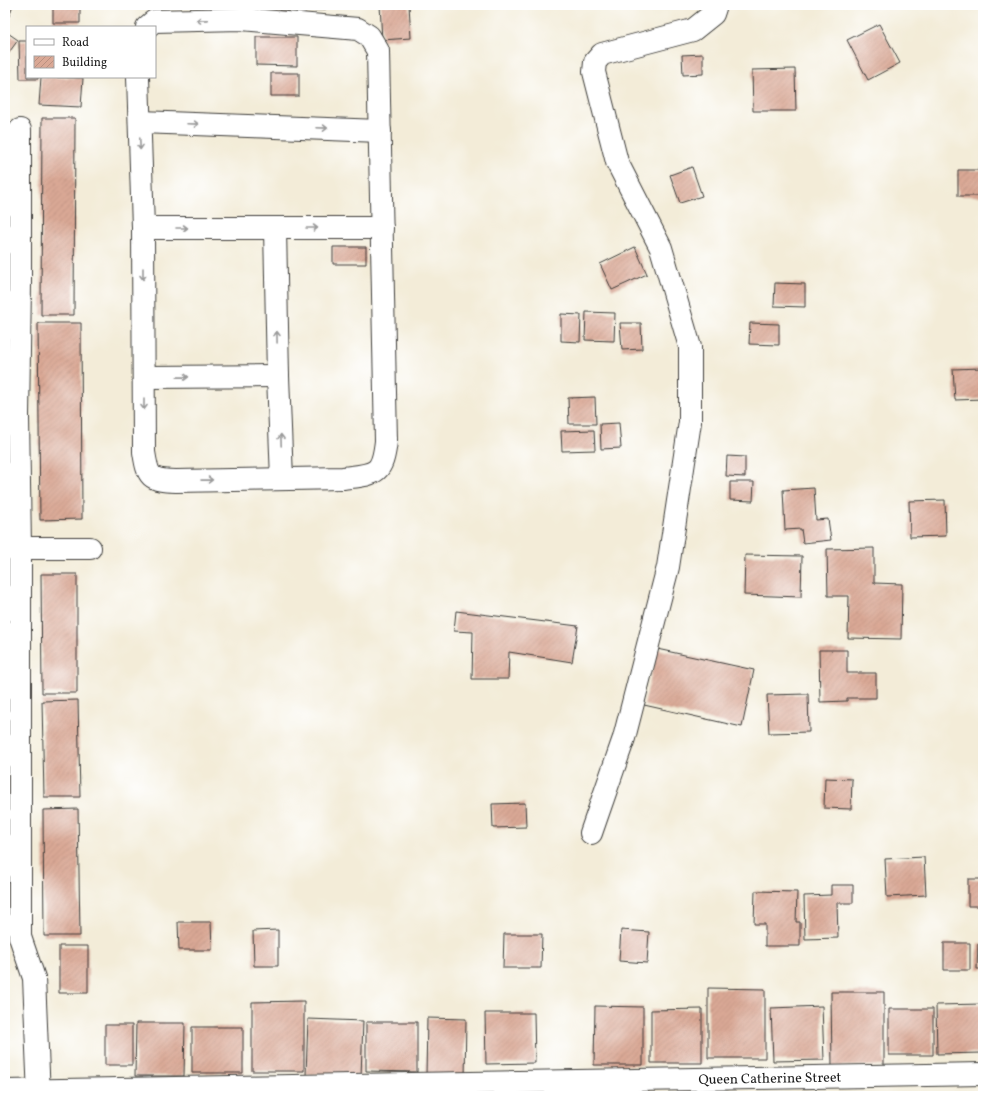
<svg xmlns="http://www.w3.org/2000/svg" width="988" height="1101" viewBox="0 0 988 1101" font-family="Vollkorn,serif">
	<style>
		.building { fill: url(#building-hatch) }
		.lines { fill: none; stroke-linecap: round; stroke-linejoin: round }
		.street-casing { stroke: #3c3b38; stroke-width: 24 }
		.street { stroke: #fff; stroke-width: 22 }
		.oneway { stroke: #999 }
		.labels { text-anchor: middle; stroke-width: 4; stroke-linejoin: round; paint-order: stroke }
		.street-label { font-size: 14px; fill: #1c1c1c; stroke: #fff }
	</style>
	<defs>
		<pattern id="building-hatch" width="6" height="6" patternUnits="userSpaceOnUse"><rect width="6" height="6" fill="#daa895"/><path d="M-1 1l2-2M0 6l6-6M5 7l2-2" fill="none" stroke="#ba9080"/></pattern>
	</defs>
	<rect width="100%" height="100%" fill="#fff"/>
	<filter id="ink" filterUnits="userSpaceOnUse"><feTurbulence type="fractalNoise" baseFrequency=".025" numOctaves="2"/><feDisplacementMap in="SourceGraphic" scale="8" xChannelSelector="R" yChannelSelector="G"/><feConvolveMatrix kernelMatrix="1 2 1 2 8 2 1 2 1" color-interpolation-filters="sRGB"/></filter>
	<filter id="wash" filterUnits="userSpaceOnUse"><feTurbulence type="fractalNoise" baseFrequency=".012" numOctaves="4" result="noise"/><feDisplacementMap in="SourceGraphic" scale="16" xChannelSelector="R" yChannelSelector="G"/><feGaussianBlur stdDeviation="0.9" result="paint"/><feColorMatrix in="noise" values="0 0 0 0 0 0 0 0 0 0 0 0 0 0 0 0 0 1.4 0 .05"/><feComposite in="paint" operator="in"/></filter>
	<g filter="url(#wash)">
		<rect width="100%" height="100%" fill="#f3ecd8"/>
		<g id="blocks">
			<!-- building -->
			<path class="building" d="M5 5H13L7 21 5 20Z
				M53 5H80V23H53Z
				M279 5H325V10H279Z
				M380 5H409L411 38 382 40Z
				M879 24 900 63 868 80 847 40Z
				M5 31 18 40 5 58Z
				M256 37H297V66L256 65Z
				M19 41H27V77H38V79H20Z
				M703 54V74L683 75 682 55Z
				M795 69 796 111H753L752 70Z
				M271 73H299V96H271Z
				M41 77 83 78 81 107 39 105Z
				M42 118H75L74 315H41Z
				M692 167 702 196 680 203 670 175Z
				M958 170H983V196H958Z
				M333 247H366V264H333Z
				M635 247 647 274 612 290 600 264Z
				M775 283 805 284V307L774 306Z
				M586 312 615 313 614 341 585 340Z
				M561 314 581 315 580 342 561 341Z
				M38 323H81L82 519 40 520Z
				M620 323H641L642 349 622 350Z
				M750 323 779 324V345L749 344Z
				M982 368 983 399 955 400 953 369Z
				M595 397 596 424H569L568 398Z
				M619 423 621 448 601 449 600 424Z
				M594 430 595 450 562 451 561 431Z
				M727 456 745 457V477L726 476Z
				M730 482H754L753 501 730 500Z
				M814 488 816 520 828 519 831 540 803 543 801 529 785 530 783 490Z
				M945 500 946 536 910 537 909 501Z
				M874 548V583L902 584 901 639 848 638 849 596H828L827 549Z
				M745 555 802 556 801 597 744 595Z
				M41 574H77V693H42Z
				M456 611 578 626 572 662 509 652 508 679H472L473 632 454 631Z
				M657 649 754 670 742 727 644 705Z
				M819 650H847V673H876V698H847V701L820 702Z
				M808 694 809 732 769 733 767 695Z
				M78 700 80 797H44L42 701Z
				M825 778 852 779 851 809 824 808Z
				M525 803 526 827 493 828 492 804Z
				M78 809 80 936H44L43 810Z
				M924 857 926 895 887 897 885 859Z
				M968 879H983V906H968Z
				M831 885H853V903H837L838 938 805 939 804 896 831 895Z
				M755 891 797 892 796 922H800V946H765V924H754Z
				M178 922H211L212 950H179Z
				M278 930V966H254L253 931Z
				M621 930 649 932 647 963 619 961Z
				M504 934H542L541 968H503Z
				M944 943H970V970H944Z
				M978 944 983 945V969H977Z
				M59 946H88V993H59Z
				M708 988 765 989V1058H708Z
				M831 992H884V1066H832Z
				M304 1001V1071H252V1002Z
				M983 1004V1053L937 1054 936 1005Z
				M595 1006 643 1007V1065H594Z
				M822 1006 824 1060 773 1061 771 1008Z
				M702 1009V1063H651V1010Z
				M889 1009H933V1055H889Z
				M485 1013H534L535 1063 486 1064Z
				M427 1018 466 1019 465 1078 426 1077Z
				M308 1019 363 1021 361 1076 306 1075Z
				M366 1022H417V1072L366 1071Z
				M136 1023H185L184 1076H135Z
				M105 1025H132V1065H105Z
				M192 1027H243V1073H192Z"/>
		</g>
	</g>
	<g filter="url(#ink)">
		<use href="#blocks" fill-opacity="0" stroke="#3c3b38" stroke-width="1"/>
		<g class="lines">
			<!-- street casing -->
			<g class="street-casing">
				<g id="street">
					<path d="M138 77 143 228 144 452C148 478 150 480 176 481L343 478C375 474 382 476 386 441L378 51 369 36 358 29 241 19 154 21 147 27"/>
					<path d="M140 122 380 131"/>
					<path d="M20 130V284L18 417 20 548V937L34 978 39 1096"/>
					<path d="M143 228H382"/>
					<path d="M275 228 278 376 282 479"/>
					<path d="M144 377 278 376"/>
					<path d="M6 548H90"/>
					<path d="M591 833 624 738 668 567 690 422V347L661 248 617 162 594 72 595 62 602 54 693 30 713 14 716 5"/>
					<path id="s1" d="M5 1091 983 1074"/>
				</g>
			</g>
			<!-- street -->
			<use href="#street" class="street"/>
		</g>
		<!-- one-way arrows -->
		<defs><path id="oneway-shaft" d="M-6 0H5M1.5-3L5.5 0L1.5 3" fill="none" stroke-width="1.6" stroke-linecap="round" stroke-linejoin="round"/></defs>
		<g class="oneway">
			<use href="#oneway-shaft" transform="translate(202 20) rotate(179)"/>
			<use href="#oneway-shaft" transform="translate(193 124) rotate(2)"/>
			<use href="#oneway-shaft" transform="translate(322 128) rotate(2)"/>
			<use href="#oneway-shaft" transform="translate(140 144) rotate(88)"/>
			<use href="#oneway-shaft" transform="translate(182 228)"/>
			<use href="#oneway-shaft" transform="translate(312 228)"/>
			<use href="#oneway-shaft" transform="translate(143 274) rotate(90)"/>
			<use href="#oneway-shaft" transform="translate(277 337) rotate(-91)"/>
			<use href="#oneway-shaft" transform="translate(183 377) rotate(-1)"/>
			<use href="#oneway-shaft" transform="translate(144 404) rotate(90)"/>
			<use href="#oneway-shaft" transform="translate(281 440) rotate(-92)"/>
			<use href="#oneway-shaft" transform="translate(207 480) rotate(-1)"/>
		</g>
	</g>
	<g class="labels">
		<!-- street labels -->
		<g class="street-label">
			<text dy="5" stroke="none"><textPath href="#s1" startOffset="765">Queen Catherine Street</textPath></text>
		</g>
	</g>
	<!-- margin -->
	<rect width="988" height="1101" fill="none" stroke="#fff" stroke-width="20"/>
	<!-- legend -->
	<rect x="26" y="26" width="130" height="52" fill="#ffffff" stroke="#a4a4a4"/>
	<rect x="34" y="39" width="20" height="6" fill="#ffffff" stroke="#a4a4a4"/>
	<text x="62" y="46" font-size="12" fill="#1c1c1c">Road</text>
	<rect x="34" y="56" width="20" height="12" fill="url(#building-hatch)" stroke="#a4a4a4"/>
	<text x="62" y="66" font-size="12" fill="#1c1c1c">Building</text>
</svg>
